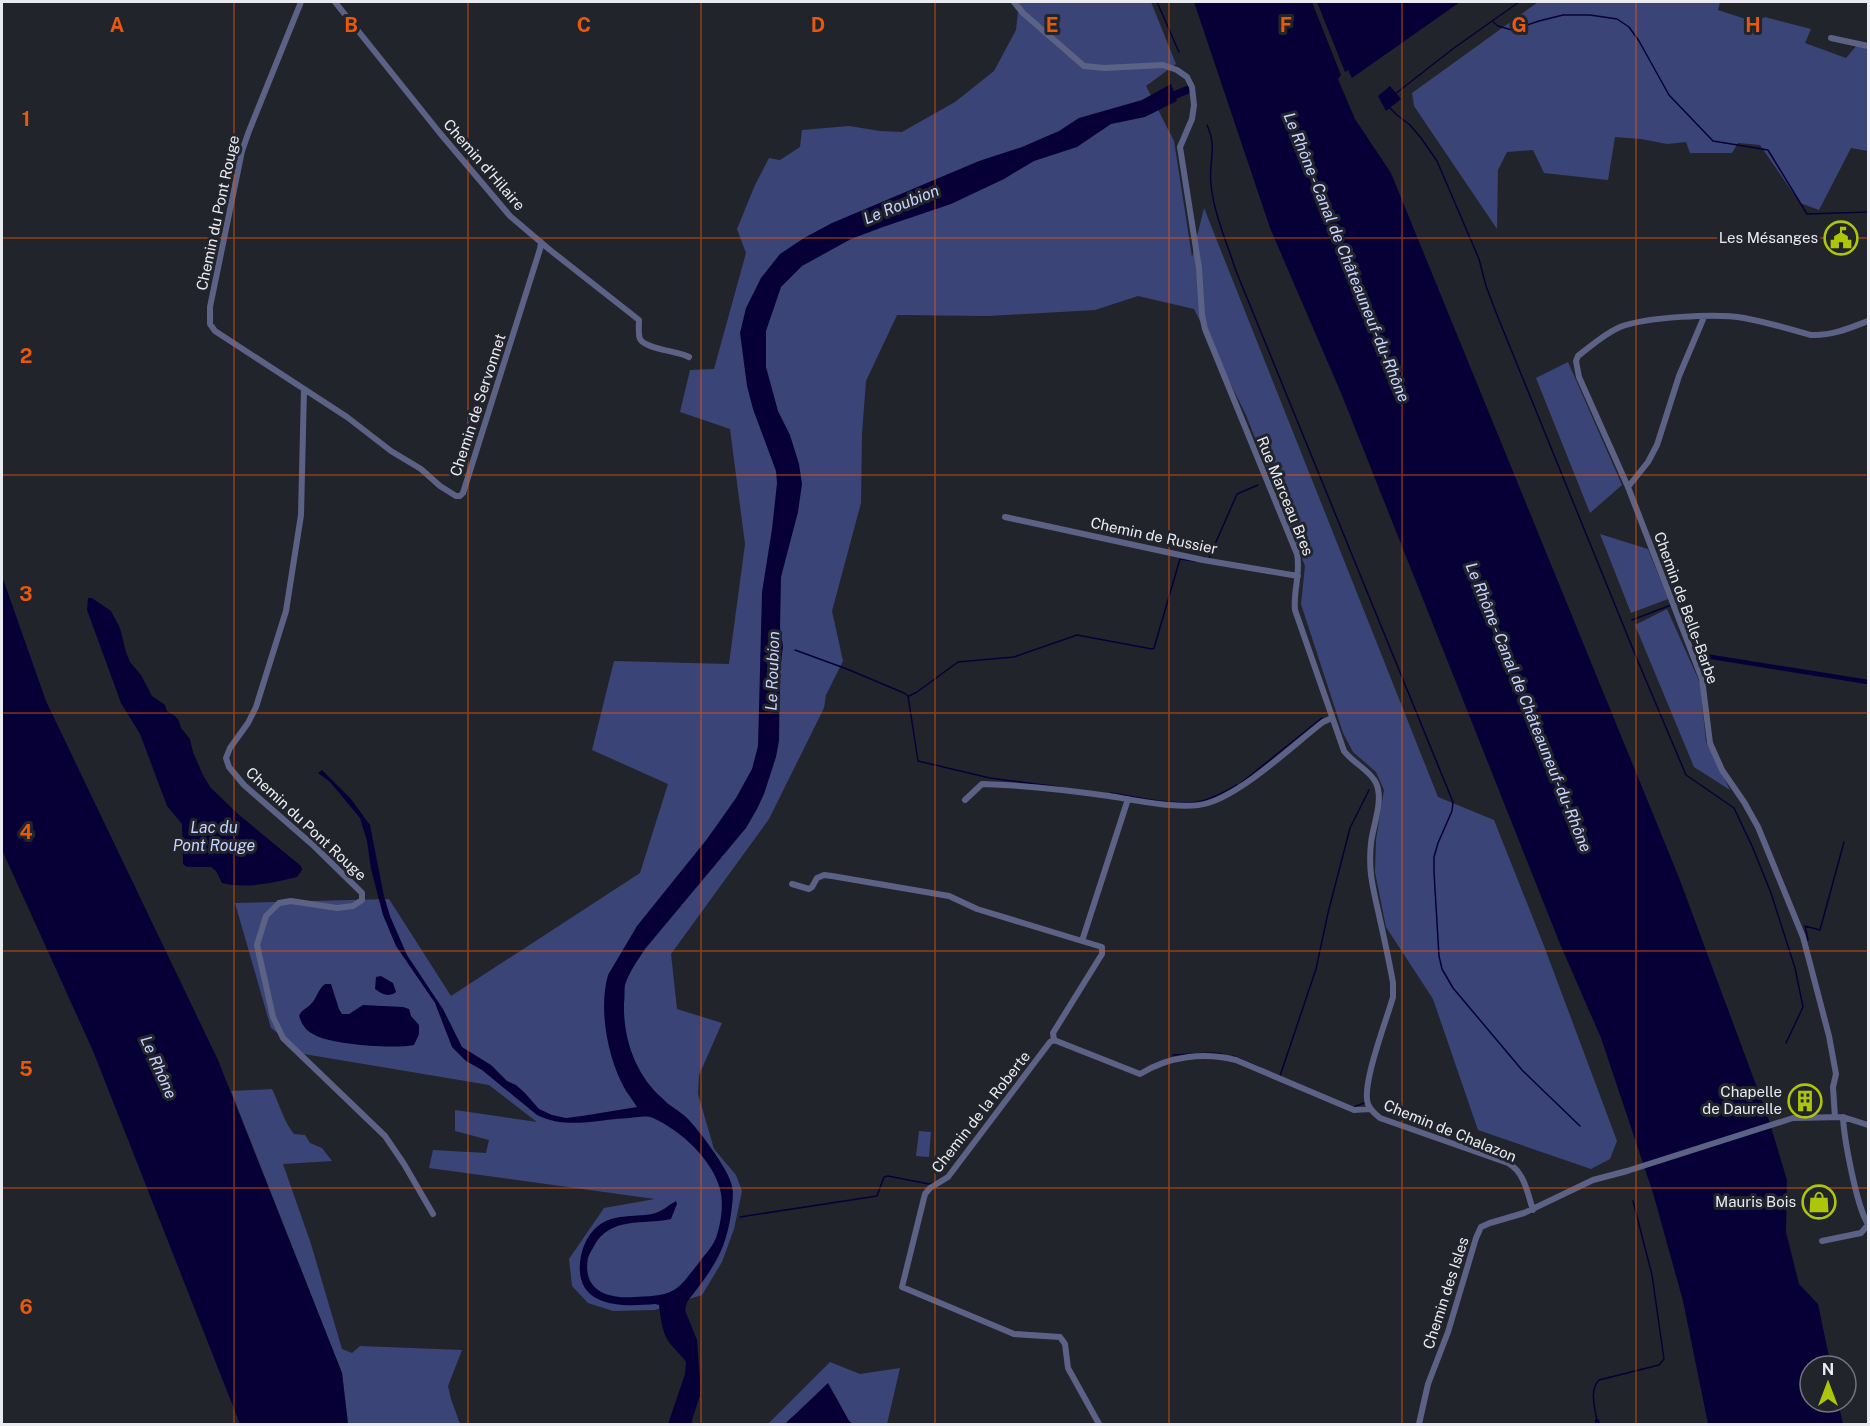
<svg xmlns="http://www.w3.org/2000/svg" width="1870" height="1426" viewBox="0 0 1870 1426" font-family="'Public Sans',sans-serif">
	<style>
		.green { fill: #3b4477 }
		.water { fill: #070037 }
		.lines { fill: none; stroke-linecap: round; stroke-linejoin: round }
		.stream { stroke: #070037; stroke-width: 1.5 }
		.canal { stroke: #070037; stroke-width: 4.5 }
		.river { stroke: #070037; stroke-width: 8 }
		.minor { stroke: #5b6286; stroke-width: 6 }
		.grid { fill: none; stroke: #e8590c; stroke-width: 1.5; stroke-opacity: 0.55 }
		.labels { text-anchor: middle; stroke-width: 6; stroke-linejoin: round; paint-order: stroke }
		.street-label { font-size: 15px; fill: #eaebf1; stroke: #22242c }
		.poi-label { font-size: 15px; fill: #eaebf1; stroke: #22242c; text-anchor: end }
		.water-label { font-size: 16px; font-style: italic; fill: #c8d3ff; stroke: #22242c }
		.grid-label { font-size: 20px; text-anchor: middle; font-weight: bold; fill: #e8590c; stroke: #22242c; stroke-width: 6; stroke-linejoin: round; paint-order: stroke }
	</style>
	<rect width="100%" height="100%" fill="#22242c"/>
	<!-- green -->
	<path class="green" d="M1019 2H1151L1176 64 1146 86 1174 141 1192 257 1204 208 1438 797 1494 820 1544 946 1617 1141 1610 1159 1591 1169 1478 1130 1433 999 1386 927 1375 872 1376 840 1384 790 1376 772 1353 752 1343 733 1301 604 1305 566 1246 415 1194 309 1138 296 1095 310 988 316 897 315 866 381 862 433 861 503 832 611 843 661 826 695 824 708 769 819 671 954 677 1009 722 1023 699 1075 698 1094 714 1149 736 1175 742 1191 734 1229 722 1262 702 1295 655 1310 613 1311 588 1303 572 1286 569 1259 604 1208 655 1199 429 1168 433 1150 486 1153 489 1140 455 1131V1110L537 1122 489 1085 304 1054 271 1028 235 903 389 899 451 996 640 873 668 784 592 750 614 661 729 664 745 544 730 429 680 412 690 370 714 369 746 253 737 229 755 185 769 158 780 160 800 147 802 130 849 126 880 131 902 132 955 102 994 71 1016 30Z
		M1538 2H1720L1718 10 1755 22 1765 17 1811 29 1805 43 1846 58 1857 45 1868 49V151L1851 148 1819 210 1800 203 1760 145 1738 143 1732 153H1690L1686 142 1667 144 1641 139 1615 137 1608 180 1544 173 1533 150 1507 152 1498 170 1497 229 1414 106 1412 93Z
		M1568 362 1622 485 1590 513 1536 378Z
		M1600 534 1648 549 1668 599 1631 613Z
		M1667 609 1700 683 1706 742 1730 790 1694 767 1635 625Z
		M272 1089C279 1103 284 1122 294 1134L305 1135 310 1143 322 1148 332 1161 283 1164 311 1244 342 1349 352 1353 360 1346 462 1350 448 1386 451 1399 460 1424H348L342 1373 231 1091Z
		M919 1131 931 1132 929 1157 916 1156Z
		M830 1362 860 1374 900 1368 887 1424H853L849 1421 834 1394 792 1417 785 1424H768Z"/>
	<!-- water -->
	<path class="water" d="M1194 2H1312L1341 75 1338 79 1355 119 1391 173 1678 875 1768 1117 1787 1180 1786 1232 1799 1284 1818 1304 1831 1366H1810V1402H1838L1843 1424H1708L1683 1301 1653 1193 1601 1038 1560 944 1341 393 1270 228Z
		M1317 2H1460L1352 78 1348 70 1345 72Z
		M1171 84 1177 101 1145 117 1111 124 1077 147 1034 161 1004 179 951 204 883 227 851 239 802 266 781 287 766 331V367L778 411 790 435 799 464 802 484 798 512 781 577 780 628 783 646 780 671 779 741 776 757 764 794 757 809 746 828 645 949C638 960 629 972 625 985 624 991 625 997 624 1003 623 1038 635 1074 662 1098 669 1106 679 1110 687 1118 699 1130 729 1170 732 1186 734 1195 732 1205 731 1214 725 1254 711 1271 687 1302L685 1310 697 1340 700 1379V1395L691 1424H668L685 1374 686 1362C682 1356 678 1353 673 1347 662 1336 661 1320 659 1305L655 1304C623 1307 576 1308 580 1263 581 1249 587 1235 598 1226 612 1214 634 1217 652 1214 662 1212 667 1206 676 1201L677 1204 671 1219C644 1225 610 1216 594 1246 592 1250 589 1254 588 1258 582 1290 607 1299 634 1297 646 1296 662 1297 674 1290 684 1284 690 1273 698 1264 704 1255 712 1248 716 1238 721 1223 724 1204 720 1189 712 1159 680 1130 653 1118 647 1115 637 1117 630 1118 598 1119 567 1130 537 1115L482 1070 466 1061 452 1047 435 1003 396 946 383 915 371 869 367 841 360 818 330 782 318 773 322 770 351 799 370 825 384 896 390 916 407 955 443 1009 462 1047 491 1065 507 1081 516 1085 525 1093 539 1109 552 1115 566 1118 582 1116 637 1107C634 1102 630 1097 626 1091 608 1060 598 1010 608 975L637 926 707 839 736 798 752 769 758 746 762 592 772 529 777 483 776 471 753 409 747 386 740 333 746 308 761 278 780 254 804 238 832 223 979 161 1022 147 1059 131 1079 118 1142 100Z
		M1390 86 1401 99 1386 111 1378 96Z
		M2 576 46 701 218 1060 342 1373 348 1424H240L93 1051 2 850Z
		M88 598H92L111 611 120 628 126 652 130 662 141 675 152 696 165 705 167 711 175 716 179 721 181 728 190 739 193 752 203 775 211 788 238 814 301 866 302 870 297 877C272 883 247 889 222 883L216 871 211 867H187L183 864 182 824 167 806 140 734 121 703 87 610Z
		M381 976 393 983 396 992C388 998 382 994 375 989L376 977Z
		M325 984H331L339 1009 342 1014H349L363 1005 403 1007 409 1009 411 1016 419 1025V1034L414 1045C394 1049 330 1045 313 1034 305 1030 302 1024 299 1016 302 1009 305 1010 310 1005 317 999 317 990 325 984Z
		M828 1383 849 1421 853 1424H785Z"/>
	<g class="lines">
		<!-- stream -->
		<path class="stream" d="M1157 2 1179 52
			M1492 21 1498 26 1512 30 1539 21 1563 15H1590L1617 19 1629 27 1639 41 1669 95 1713 141 1768 150 1807 214 1868 212
			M1395 94 1454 48 1519 2
			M1390 108 1397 115 1410 125 1421 138 1437 161 1479 259 1486 286 1497 315 1637 659 1686 775 1734 808 1752 846 1771 893 1795 968 1803 1007 1786 1043
			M1207 125C1218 149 1208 161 1211 185 1214 214 1227 243 1236 271L1453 802 1452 811 1438 843 1434 857V872L1439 956 1442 969 1453 988 1522 1070 1580 1126
			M1209 558 1237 494 1258 485
			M1632 620 1671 605
			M795 650 847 669 904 693 908 696 918 761 990 778 1059 787
			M909 696 917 692 958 662 1014 657 1077 635 1152 649 1154 648 1180 559 1195 561
			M1241 783 1322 718
			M1111 793C1136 797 1178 807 1202 801 1214 798 1226 791 1237 785
			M1808 940 1805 926 1820 930 1844 842
			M1173 1055 1212 1053 1222 1054
			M1233 1056 1259 1067
			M1280 1076 1316 969 1328 913 1350 828 1369 790
			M1354 1107 1364 1103
			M740 1217 877 1196 884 1177 888 1176 929 1184 933 1183
			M1597 1421C1595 1407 1589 1391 1599 1380L1659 1365 1664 1359 1652 1275 1633 1201"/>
		<!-- canal -->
		<path class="canal" d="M1699 655 1868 682
			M1597 1421 1598 1424"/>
		<!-- river -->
		<path class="river" d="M1165 99 1187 90"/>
		<!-- minor -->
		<path class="minor" d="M301 2 249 131 242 151 210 307V324L215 331 347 417 391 451 421 469 440 486 456 496H460L463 493 540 249 541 242
			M335 2 439 132 510 216 550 250 639 320C639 325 638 334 640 339 645 349 678 351 689 357
			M1014 2 1023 13 1084 66 1104 68 1163 65 1177 70 1187 77 1192 87 1194 105 1192 119 1180 147 1199 268 1202 315 1205 329 1297 554C1301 573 1293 591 1295 610L1344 751C1353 763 1370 770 1376 783 1384 800 1373 825 1371 843 1368 871 1373 888 1379 915 1384 938 1389 960 1393 983V997C1387 1019 1361 1085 1368 1104 1370 1110 1375 1114 1380 1118L1508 1163C1525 1173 1527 1192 1533 1210
			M1831 38 1868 46
			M1704 317 1679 376 1657 445 1648 462 1628 487 1702 679 1710 743 1722 770 1744 802 1758 827 1803 937 1829 1036 1836 1074 1833 1087 1835 1117
			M304 389 301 515 286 611 256 707 248 723 230 748 226 758 229 767 244 785 314 846 362 893V900L353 906 337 908 291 901 279 903 266 916 257 945 273 1017 283 1038 385 1136 404 1164 433 1214
			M1628 487 1579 377 1576 361 1578 356C1591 346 1604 334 1620 327 1645 317 1717 313 1744 318 1766 322 1789 329 1811 335 1832 336 1850 328 1868 321
			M1005 517 1203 560 1298 576
			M1128 799 1082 941 1102 947V954L1053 1033 1054 1040 1140 1074C1169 1056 1204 1052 1236 1060L1354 1110 1370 1109
			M965 800 982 784C1024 785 1067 790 1109 796 1136 800 1183 811 1208 803 1244 792 1292 746 1323 722L1332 718
			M792 884 809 889 812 887 817 878 824 875 832 876 949 896 977 909 1082 941
			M1054 1040 1050 1042 948 1177 930 1188 925 1194 902 1287 1014 1334 1060 1337 1065 1344 1068 1368 1099 1424
			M1843 1117C1844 1139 1857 1208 1868 1224
			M1822 1241 1856 1234 1861 1233 1868 1225
			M1419 1424 1428 1384 1448 1332 1476 1238 1481 1227 1490 1223 1524 1213 1593 1180 1627 1171 1793 1118 1843 1117 1868 1125"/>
	</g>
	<!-- grid -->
	<path class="grid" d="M234 2V1424M468 2V1424M701 2V1424M935 2V1424M1169 2V1424M1402 2V1424M1636 2V1424M2 238H1868M2 475H1868M2 713H1868M2 951H1868M2 1188H1868"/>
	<!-- icons -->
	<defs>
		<g id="civic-ring" transform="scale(1.725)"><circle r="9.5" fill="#22242c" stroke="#aec60a" stroke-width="1.5"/><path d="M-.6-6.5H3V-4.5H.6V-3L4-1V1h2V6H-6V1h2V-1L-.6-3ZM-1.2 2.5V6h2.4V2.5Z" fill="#aec60a"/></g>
		<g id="building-ring" transform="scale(1.725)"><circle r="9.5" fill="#22242c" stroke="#aec60a" stroke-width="1.5"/><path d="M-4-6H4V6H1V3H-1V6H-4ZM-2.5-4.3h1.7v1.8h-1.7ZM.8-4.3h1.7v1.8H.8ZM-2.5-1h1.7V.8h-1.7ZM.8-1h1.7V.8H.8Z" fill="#aec60a"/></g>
		<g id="shop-ring" transform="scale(1.725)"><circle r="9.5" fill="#22242c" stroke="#aec60a" stroke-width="1.5"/><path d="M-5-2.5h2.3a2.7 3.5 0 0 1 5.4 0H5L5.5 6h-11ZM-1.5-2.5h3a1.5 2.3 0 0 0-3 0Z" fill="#aec60a"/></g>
	</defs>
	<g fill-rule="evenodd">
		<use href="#civic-ring" x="1841" y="238"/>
		<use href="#building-ring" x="1805" y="1101"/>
		<use href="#shop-ring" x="1819" y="1202"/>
	</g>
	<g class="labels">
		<!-- street labels -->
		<g class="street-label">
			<text transform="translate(484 165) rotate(49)" y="5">Chemin d'Hilaire</text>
			<text transform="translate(218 213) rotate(-78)" y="5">Chemin du Pont Rouge</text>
			<text transform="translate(478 405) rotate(-72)" y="5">Chemin de Servonnet</text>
			<text transform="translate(1285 496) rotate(68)" y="5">Rue Marceau Bres</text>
			<text transform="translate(1154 536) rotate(12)" y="5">Chemin de Russier</text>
			<text transform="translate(1686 608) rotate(70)" y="5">Chemin de Belle-Barbe</text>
			<text transform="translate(306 824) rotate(43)" y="5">Chemin du Pont Rouge</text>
			<text transform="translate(981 1112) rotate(-52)" y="5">Chemin de la Roberte</text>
			<text transform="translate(1450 1131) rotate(22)" y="5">Chemin de Chalazon</text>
			<text transform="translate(1446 1293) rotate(-72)" y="5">Chemin des Isles</text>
		</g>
		<!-- poi labels -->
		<g class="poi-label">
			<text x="1818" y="243">Les Mésanges</text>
			<text x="1782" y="1097">Chapelle<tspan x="1782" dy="17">de Daurelle</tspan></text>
			<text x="1796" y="1207">Mauris Bois</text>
		</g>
		<!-- water labels -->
		<g class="water-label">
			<text transform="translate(901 204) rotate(-22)" y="6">Le Roubion</text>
			<text transform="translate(1347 257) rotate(68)" y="6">Le Rhône - Canal de Châteauneuf-du-Rhône</text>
			<text transform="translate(772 671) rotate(-88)" y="6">Le Roubion</text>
			<text transform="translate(1529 707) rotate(68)" y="6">Le Rhône - Canal de Châteauneuf-du-Rhône</text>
			<text x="214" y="833">Lac du<tspan x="214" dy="18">Pont Rouge</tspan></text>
			<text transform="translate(159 1067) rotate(66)" y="6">Le Rhône</text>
		</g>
	</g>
	<g class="grid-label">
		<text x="117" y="32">A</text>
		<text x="351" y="32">B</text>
		<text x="584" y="32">C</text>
		<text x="818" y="32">D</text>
		<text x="1052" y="32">E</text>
		<text x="1286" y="32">F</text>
		<text x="1519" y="32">G</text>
		<text x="1753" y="32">H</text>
		<text x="26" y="126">1</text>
		<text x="26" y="363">2</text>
		<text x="26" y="601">3</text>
		<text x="26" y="839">4</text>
		<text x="26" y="1076">5</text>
		<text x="26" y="1314">6</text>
	</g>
	<!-- border -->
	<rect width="1870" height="1426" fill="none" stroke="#eaebf1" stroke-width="6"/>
	<!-- north arrow -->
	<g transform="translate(1828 1384)"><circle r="28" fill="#22242c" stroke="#72747b" stroke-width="1.5"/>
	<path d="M0-4.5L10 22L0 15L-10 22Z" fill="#aec60a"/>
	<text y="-9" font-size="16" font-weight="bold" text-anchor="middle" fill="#eaebf1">N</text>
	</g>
</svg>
